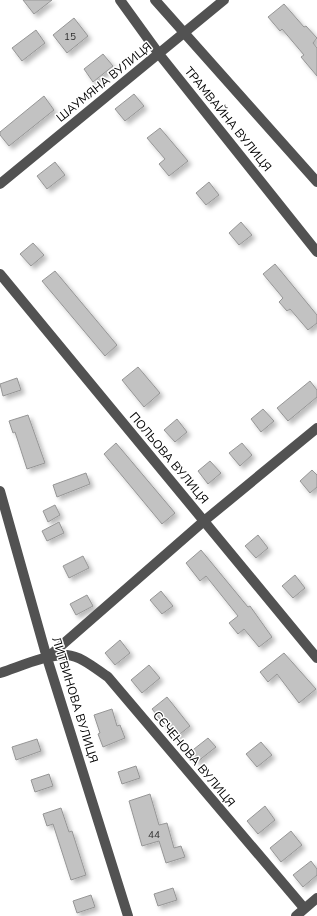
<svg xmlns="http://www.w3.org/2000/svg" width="317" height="916" viewBox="0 0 317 916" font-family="'Nunito Sans',sans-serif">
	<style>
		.building { fill: #c2c2c2; stroke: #969696; filter: url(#shadow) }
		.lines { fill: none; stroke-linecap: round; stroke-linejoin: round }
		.minor { stroke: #525252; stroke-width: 10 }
		.labels { text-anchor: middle; stroke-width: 3; stroke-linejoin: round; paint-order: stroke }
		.number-label { font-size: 10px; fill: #303030 }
		.street-label { font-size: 12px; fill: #000; stroke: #fff }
	</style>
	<defs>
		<filter id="shadow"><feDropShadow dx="3.5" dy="3.5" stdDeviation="2" flood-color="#0004"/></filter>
	</defs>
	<rect width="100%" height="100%" fill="#fff"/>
	<!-- building -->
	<path class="building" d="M23 0H52L34 14Z
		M284 4 304 27 306 26 317 38 313 43 317 48V76L301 57 304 55 282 29 280 31 268 17Z
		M74 18 88 36 67 53 53 35Z
		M36 30 45 43 22 61 12 48Z
		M103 54 113 66 93 82 84 69Z
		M134 94 144 106 125 121 115 109Z
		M44 96 54 110 9 146 0 135V132Z
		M160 128 188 161 169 176 159 164 165 159 147 138Z
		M55 162 65 175 47 189 37 176Z
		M209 182 219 195 206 205 196 193Z
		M241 222 252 235 239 245 229 233Z
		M33 243 44 255 31 266 20 254Z
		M275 264 317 315V323L308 330 290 309 287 311 279 302 283 298 263 274Z
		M55 271 117 345 105 356 42 281Z
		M138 367 160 393 144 407 122 380Z
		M17 378 21 390 3 396 0 384Z
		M310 381 317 390V397L288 421 277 408Z
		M263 409 274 421 261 432 251 419Z
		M28 415 45 463 27 469 15 432 13 433 9 421Z
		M177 419 187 432 175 442 164 430Z
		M116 443 175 513 162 524 104 454Z
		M242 443 252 455 240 466 229 453Z
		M210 461 221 473 208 484 198 471Z
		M312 470 317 475V487L310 493 300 481Z
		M86 473 90 484 57 497 53 485Z
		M55 505 60 515 48 522 43 511Z
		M59 522 64 533 47 541 42 531Z
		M258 535 268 548 256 558 245 546Z
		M201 550 248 607 250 606 272 637 259 647 244 629 238 634 229 623 238 616 206 576 200 581 186 563Z
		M83 556 89 568 69 578 63 566Z
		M295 575 305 588 293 598 282 586Z
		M161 591 173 606 162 614 150 600Z
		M87 595 93 606 76 615 70 604Z
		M120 640 130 653 115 665 105 653Z
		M284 653 316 689 299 703 277 674 268 682 260 672Z
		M149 665 160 678 142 693 131 680Z
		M167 697 190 726 175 738 152 709Z
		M112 709 117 726 120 725 125 738 103 747 98 734 100 733 94 715Z
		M208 738 216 747 197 762 189 753Z
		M37 739 41 751 16 760 12 747Z
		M261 742 272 755 257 767 246 754Z
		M136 766 140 778 122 784 118 772Z
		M49 774 53 786 35 792 31 780Z
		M150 794 159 825 167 823 174 848 181 846 185 857 166 863 159 841 142 846 129 801Z
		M265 806 275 820 258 834 247 821Z
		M61 808 69 832 72 831 86 875 71 880 53 824 47 826 43 814Z
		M291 831 302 845 281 862 270 848Z
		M311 861 317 869V875L303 887 293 875Z
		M173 888 177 900 158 906 154 894Z
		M91 895 95 907 77 913 73 901Z"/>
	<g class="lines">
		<!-- minor -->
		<path class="minor" d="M120 0 159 54 317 252
			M155 0 317 182
			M0 184 224 0
			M0 274 317 658
			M0 491 47 658 128 916
			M47 658 204 521 317 428
			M0 673C19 667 47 654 67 655 81 656 96 669 108 677L304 908
			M296 916 317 898"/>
	</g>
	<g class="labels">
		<!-- number labels -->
		<g class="number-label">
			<text x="70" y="40">15</text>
			<text x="154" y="838">44</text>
		</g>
		<!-- street labels -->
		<g class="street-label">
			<text transform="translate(104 82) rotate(-39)" y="4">ШАУМЯНА ВУЛИЦЯ</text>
			<text transform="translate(228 119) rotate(51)" y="4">ТРАМВАЙНА ВУЛИЦЯ</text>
			<text transform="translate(169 458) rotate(50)" y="4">ПОЛЬОВА ВУЛИЦЯ</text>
			<text transform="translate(75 700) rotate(73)" y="4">ЛИТВИНОВА ВУЛИЦЯ</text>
			<text transform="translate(194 759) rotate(50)" y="4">СЄЧЕНОВА ВУЛИЦЯ</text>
		</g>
	</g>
</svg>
